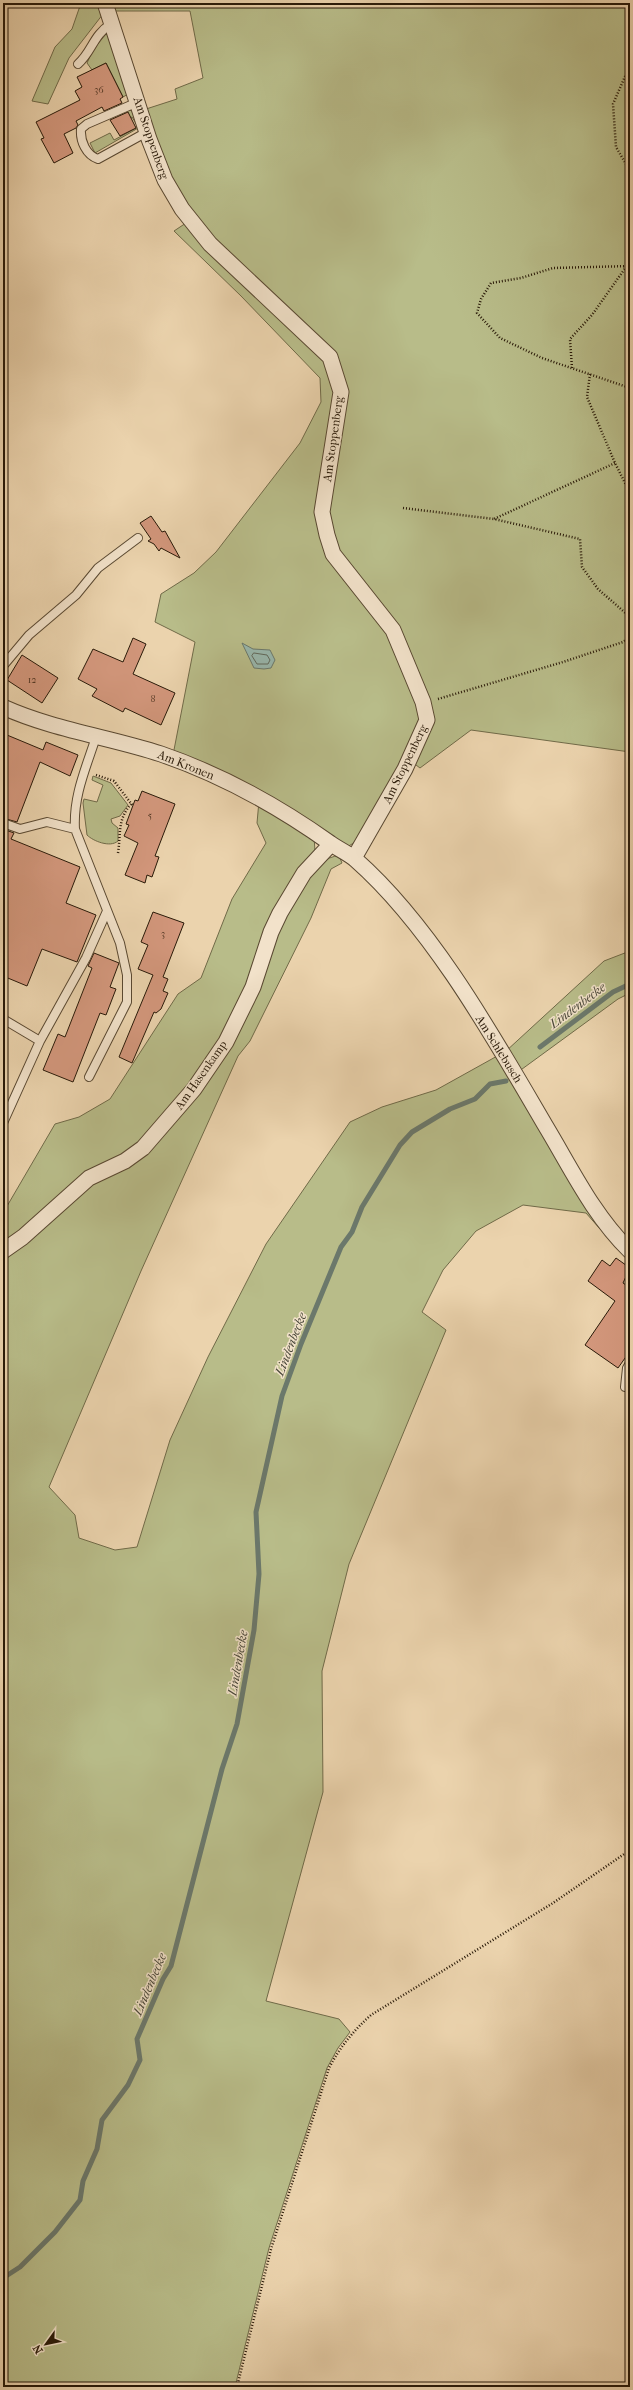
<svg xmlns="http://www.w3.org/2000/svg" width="633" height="2390" viewBox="0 0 633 2390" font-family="'IM FELL French Canon',serif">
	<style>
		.green { fill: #b8bc89; stroke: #706a48 }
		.water { fill: #98b7ad; stroke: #6b786b }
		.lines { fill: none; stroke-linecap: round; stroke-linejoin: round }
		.shore { stroke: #60685a; stroke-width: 1 }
		.stream { stroke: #6b786b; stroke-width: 5 }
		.building { fill: #d3977c; stroke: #281908 }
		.service-casing { stroke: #594831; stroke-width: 10 }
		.minor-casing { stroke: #594831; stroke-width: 17 }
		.path { stroke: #281908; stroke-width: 2.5; stroke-dasharray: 1 2; stroke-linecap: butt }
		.service { stroke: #f2e2ca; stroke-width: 8 }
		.minor { stroke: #f2e2ca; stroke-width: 15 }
		.labels { text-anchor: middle; stroke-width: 3; stroke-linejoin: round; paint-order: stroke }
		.number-label { font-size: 10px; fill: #533825 }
		.street-label { font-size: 12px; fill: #281908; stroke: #f2e2ca }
		.water-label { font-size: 13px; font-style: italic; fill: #4a483a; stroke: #f2e2ca }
	</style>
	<rect width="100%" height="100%" fill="#ebd3ad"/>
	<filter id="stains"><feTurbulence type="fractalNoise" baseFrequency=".005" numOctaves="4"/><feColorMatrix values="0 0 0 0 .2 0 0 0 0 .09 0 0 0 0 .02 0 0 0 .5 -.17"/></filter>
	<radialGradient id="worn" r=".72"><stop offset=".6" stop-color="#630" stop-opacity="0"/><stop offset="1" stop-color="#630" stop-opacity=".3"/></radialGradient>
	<!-- green -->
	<path class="green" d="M81 3H101L103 14 69 58 48 104 32 101 55 47 72 29Z
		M109 3H630V752L471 730 420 768 412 762 431 727 423 688 335 552 325 512 337 361 201 228 167 179 143 110 177 99 175 89 203 78 190 11H110Z
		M106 34 108 36 130 93 123 97 106 63 92 70 87 63 93 50Z
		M129 110 133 111 140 127 95 153 90 143 110 133 114 140 138 127 132 117 126 120 120 116 119 112Z
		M186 223 329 361 338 392 329 457 328 556 391 631 422 717 419 728 362 838 347 847 173 755 195 642 155 622 161 594 194 573 216 552 300 443 321 402 320 378 241 296 174 231Z
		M93 776 111 783 128 805 120 816 111 819 112 823 118 828V841C110 848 93 841 87 835L83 803 84 799 97 802 103 785 92 780Z
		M259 801 314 836 315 852 278 927C290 907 314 855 339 856L342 863 331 869 311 918 250 1041 238 1056 141 1271 49 1487 75 1515 79 1538 115 1550 137 1547 170 1440 208 1357 266 1244 350 1122 382 1107 436 1090 499 1055 603 1227 600 1229 586 1213 523 1205 476 1231 443 1270 422 1312 446 1330 349 1564 322 1671 323 1792 266 2001 339 2019 350 2032 338 2048 327 2068 269 2248 235 2387H3V1213L55 1124 79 1117 110 1099 178 994 201 978 232 899 266 843 257 823Z
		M630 951V993L618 999 518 1072 505 1052 604 961Z"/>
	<!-- water -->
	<path class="water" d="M242 643 253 649 270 650 275 660 271 668 264 669 254 668Z"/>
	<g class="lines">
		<!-- shore -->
		<path class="shore" d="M254 653 267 655 270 660 268 664H257L252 656Z"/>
		<!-- stream -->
		<path class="stream" d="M540 1047 613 992 630 984
			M3 2278 20 2267 55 2232 80 2200 83 2181 97 2149 102 2120 128 2085 140 2060 137 2039 163 1979 171 1966 222 1769 237 1724 254 1630 259 1574 256 1512 282 1396 301 1344 341 1247 352 1232 362 1207 400 1145 412 1132 450 1109 475 1099 490 1084 506 1081"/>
	</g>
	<!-- building -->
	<path class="building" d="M106 63 123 97 120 99 122 103 104 111 102 107 76 121 78 125 76 128 64 134 73 153 54 163 41 139 44 138 36 122 80 100 75 91 82 87 77 77Z
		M128 112 136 128 120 136 110 120Z
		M151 516 162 532 165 531 180 558 161 548 159 551 154 544 148 541 151 539 140 523Z
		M133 638 146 644 133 674 175 693 161 725 125 708 123 712 92 696 97 689 78 679 93 649 123 662Z
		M22 655 58 678 42 703 7 680Z
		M7 735 43 750 46 742 78 755 70 776 40 762 17 822 3 818V746Z
		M142 791 175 804 155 856 159 857 152 877 147 875 145 883 125 875 138 843 124 836 129 825 126 824 135 800 138 801Z
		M3 829 14 833 11 839 80 867 66 903 96 915 77 962 42 949 27 986 3 976Z
		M153 912 184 923 163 977 168 979 163 991 168 993 161 1009 156 1013 154 1012 132 1063 119 1057 153 975 138 969 148 945 141 942Z
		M94 953 119 963 110 987 116 989 106 1015 100 1013 73 1082 43 1070 58 1034 65 1037 92 968 88 966Z
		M616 1258 630 1268 623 1283 626 1285 630 1279V1351L618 1368 585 1345 615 1301 588 1281 602 1260 610 1266Z"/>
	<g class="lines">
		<!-- service casing -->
		<g class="service-casing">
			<path id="service" d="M78 64C92 52 93 35 111 24
				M138 102 87 124 81 129C80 141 86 155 98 159L147 132
				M3 666 29 635 76 595 98 568 138 538
				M3 823 20 829 47 822 75 829C73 796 86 768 96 737
				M75 829 120 943 127 975V1002L89 1077
				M3 1019 40 1041 86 958 107 911
				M3 1123 40 1041
				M625 1387 627 1368 630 1363"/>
		</g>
		<!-- minor casing -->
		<g class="minor-casing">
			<path id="minor" d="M105 3 149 139 165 180 182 209 210 244 330 357 341 392 322 512 327 535 333 554 393 630 423 702 427 720 405 769 354 858
				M3 707C54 730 109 737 161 754 222 775 278 806 330 843 338 849 348 853 356 860 432 927 494 1038 545 1125 571 1168 593 1215 630 1251
				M3 1251 23 1237 89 1178 125 1161 143 1148 194 1089 226 1042 253 987 271 932 280 913 304 873 331 844"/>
		</g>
		<!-- path -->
		<path class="path" d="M630 65 613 104 616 147 630 171
			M630 266 553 268 521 278 491 283 481 299 477 313 500 338 542 358 630 388
			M572 368 570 339 592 315 626 267
			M590 374 587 397 615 463 630 493
			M615 463 494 519 580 539 582 567 598 589 630 617
			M403 508 494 519
			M438 699 563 662 623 642 630 637
			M96 775 114 781 133 806
			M118 853C121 834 117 820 131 804
			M237 2387 271 2249 329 2068C340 2047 353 2031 371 2015L553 1903 630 1850"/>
		<!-- service -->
		<use href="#service" class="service"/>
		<!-- minor -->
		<use href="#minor" class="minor"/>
	</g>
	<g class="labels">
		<!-- number labels -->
		<g class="number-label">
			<text x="99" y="93">36</text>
			<text x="32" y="683">12</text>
			<text x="153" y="702">8</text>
			<text x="150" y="819">5</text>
			<text x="163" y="937">3</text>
		</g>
		<!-- street labels -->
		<g class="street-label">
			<text transform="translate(151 138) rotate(71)" y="4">Am Stoppenberg</text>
			<text transform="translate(333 439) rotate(-82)" y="4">Am Stoppenberg</text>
			<text transform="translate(405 764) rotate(-64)" y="4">Am Stoppenberg</text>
			<text transform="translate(186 765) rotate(22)" y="4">Am Kronen</text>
			<text transform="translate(499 1049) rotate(58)" y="4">Am Schlebusch</text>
			<text transform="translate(201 1075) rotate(-55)" y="4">Am Hasenkamp</text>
		</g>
		<!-- water labels -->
		<g class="water-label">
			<text transform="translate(577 1005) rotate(-37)" y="5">Lindenbecke</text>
			<text transform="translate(290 1344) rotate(-69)" y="5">Lindenbecke</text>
			<text transform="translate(237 1663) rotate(-80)" y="5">Lindenbecke</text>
			<text transform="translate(149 1984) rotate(-67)" y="5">Lindenbecke</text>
		</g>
	</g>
	<!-- margin -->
	<rect width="633" height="2390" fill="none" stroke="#ebd3ad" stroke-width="16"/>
	<rect x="4" y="4" width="625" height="2382" fill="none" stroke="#281908" stroke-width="2"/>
	<rect x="8" y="8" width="617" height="2374" fill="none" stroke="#281908"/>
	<!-- north arrow -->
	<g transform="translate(46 2344) rotate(237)" stroke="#f2e2ca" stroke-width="3" paint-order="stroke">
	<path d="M0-3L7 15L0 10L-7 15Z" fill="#281908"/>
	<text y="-6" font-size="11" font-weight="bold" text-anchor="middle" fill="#281908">N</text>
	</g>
	<rect width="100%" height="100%" filter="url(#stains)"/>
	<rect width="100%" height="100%" fill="url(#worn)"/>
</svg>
